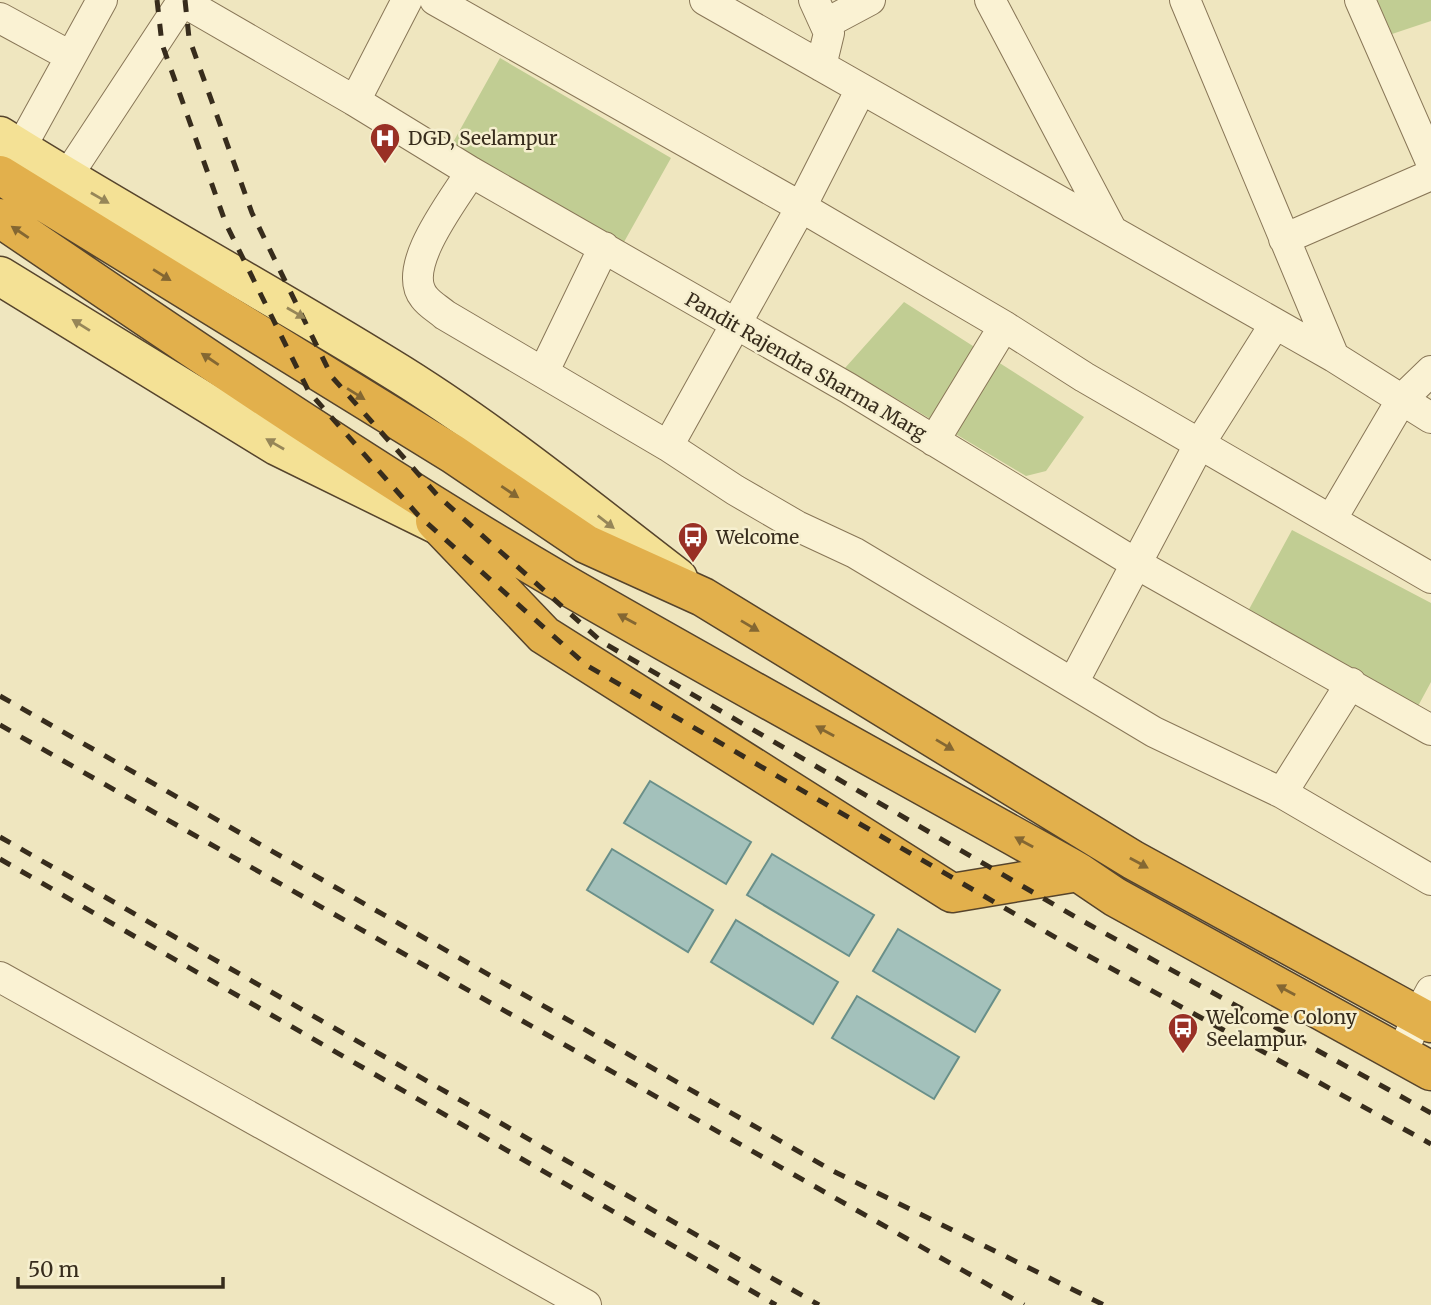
<svg xmlns="http://www.w3.org/2000/svg" width="1431" height="1305" viewBox="0 0 1431 1305" font-family="Merriweather,serif">
	<style>
		.green { fill: #c1cd93 }
		.water { fill: #a3c1bb; stroke: #698f89; stroke-width: 2 }
		.lines { fill: none; stroke-linecap: round; stroke-linejoin: round }
		.minor-casing { stroke: #887657; stroke-width: 32 }
		.major-casing { stroke: #56442c; stroke-width: 41 }
		.highway-casing { stroke: #56442c; stroke-width: 41 }
		.minor { stroke: #faf2d3; stroke-width: 30 }
		.major { stroke: #f4e195; stroke-width: 38 }
		.highway { stroke: #e2b04c; stroke-width: 38 }
		.rail { stroke: #372c1c; stroke-width: 5; stroke-dasharray: 12 12; stroke-linecap: butt }
		.oneway { fill: #968658 }
		.oneway2 { fill: #846732 }
		.labels { text-anchor: middle; stroke-width: 5; stroke-linejoin: round; paint-order: stroke }
		.poi-label { font-size: 19px; fill: #372c1c; stroke: #f6efcf; text-anchor: start }
		.street-label { font-size: 19px; fill: #372c1c; stroke: #f6efcf }
	</style>
	<rect width="100%" height="100%" fill="#efe6bf"/>
	<!-- green -->
	<path class="green" d="M1377 0H1431V21L1392 34Z
		M500 58 671 158 624 242 612 239 451 146Z
		M904 302 1084 417 1046 471 1026 476 845 368Z
		M1292 530 1431 603V682L1417 708 1247 613Z"/>
	<!-- water -->
	<path class="water" d="M650 781 751 842 726 884 624 823Z
		M612 849 713 910 688 952 587 890Z
		M772 854 874 915 849 956 747 895Z
		M736 920 838 982 813 1024 711 962Z
		M898 929 1000 990 975 1032 873 971Z
		M857 996 959 1057 934 1099 832 1038Z"/>
	<g class="lines">
		<!-- minor casing -->
		<g class="minor-casing">
			<path id="minor" d="M435 0 801 207 1004 326 1084 377 1431 578
				M705 0 1334 357 1431 418
				M814 0 829 33 821 66
				M990 0 1111 229
				M1185 0 1334 357
				M1360 0 1431 162
				M182 1 355 101 471 172 848 388 1135 563 1431 730
				M0 18 70 56
				M825 24 870 0
				M355 101 407 0
				M20 149 102 0
				M471 172C454 200 400 267 424 297 429 304 438 309 445 315L668 446 735 490 797 526 855 553 1154 732 1282 793 1431 880
				M66 178 183 0
				M1284 239 1431 175
				M544 371 604 247
				M934 441 1004 326
				M668 446 801 207 861 89
				M1331 520 1402 399 1431 371
				M1073 683 1200 443 1275 324
				M1282 793 1351 683
				M0 977 586 1305
				M1402 1054 1418 1015 1431 991"/>
		</g>
		<!-- major casing -->
		<g class="major-casing">
			<path id="major" d="M0 136C127 216 259 287 387 366 489 428 583 505 678 578
				M0 276 277 446 444 528"/>
		</g>
		<!-- highway casing -->
		<g class="highway-casing">
			<path id="highway" d="M0 175 453 454 586 544 703 597 1133 860 1431 1023
				M0 218C183 342 367 469 559 581 730 680 905 775 1078 872L1115 897 1431 1071
				M435 521 544 635 952 893 1078 872"/>
		</g>
		<!-- minor -->
		<use href="#minor" class="minor"/>
		<!-- major -->
		<use href="#major" class="major"/>
		<!-- highway -->
		<use href="#highway" class="highway"/>
		<!-- rail -->
		<path class="rail" d="M157 0 162 44 226 224 309 392 418 515 586 665 1065 943 1431 1144
			M185 0 189 38 252 213 332 377 438 496 602 642 1079 919 1431 1113
			M0 696 833 1171 1104 1305
			M0 725 1024 1305
			M0 837 819 1305
			M0 859 776 1305"/>
	</g>
	<!-- one-way arrows -->
	<defs><path id="oneway-solid" d="M-6-.8H1V-3.2L6.5 0L1 3.2V.8H-6Z" transform="scale(1.75)"/></defs>
	<g class="oneway">
		<use href="#oneway-solid" transform="translate(100 198) rotate(30)"/>
		<use href="#oneway-solid" transform="translate(296 313) rotate(30)"/>
		<use href="#oneway-solid" transform="translate(81 325) rotate(-148)"/>
		<use href="#oneway-solid" transform="translate(275 444) rotate(-150)"/>
		<use href="#oneway-solid" transform="translate(606 522) rotate(38)"/>
	</g>
	<g class="oneway2">
		<use href="#oneway-solid" transform="translate(20 232) rotate(-146)"/>
		<use href="#oneway-solid" transform="translate(162 275) rotate(32)"/>
		<use href="#oneway-solid" transform="translate(210 359) rotate(-146)"/>
		<use href="#oneway-solid" transform="translate(356 394) rotate(32)"/>
		<use href="#oneway-solid" transform="translate(510 492) rotate(34)"/>
		<use href="#oneway-solid" transform="translate(627 619) rotate(-151)"/>
		<use href="#oneway-solid" transform="translate(750 626) rotate(31)"/>
		<use href="#oneway-solid" transform="translate(825 731) rotate(-151)"/>
		<use href="#oneway-solid" transform="translate(945 745) rotate(31)"/>
		<use href="#oneway-solid" transform="translate(1024 842) rotate(-151)"/>
		<use href="#oneway-solid" transform="translate(1139 863) rotate(29)"/>
		<use href="#oneway-solid" transform="translate(1286 990) rotate(-151)"/>
	</g>
	<!-- icons -->
	<defs>
		<g id="hospital-pin" transform="scale(1.575)"><path d="M0 17L-7.5 6A9.5 9.5 0 1 1 7.5 6Z" fill="#993025" stroke="#f6efcf"/><path d="M-5-5h3v3.5h4V-5h3V5h-3V1.5h-4V5h-3Z" fill="#fff"/></g>
		<g id="bus-pin" transform="scale(1.575)"><path d="M0 17L-7.5 6A9.5 9.5 0 1 1 7.5 6Z" fill="#993025" stroke="#f6efcf"/><path d="M-5-6H5V4H4V6H2V4H-2V6H-4V4H-5ZM-3.5-4V0h7V-4ZM-3.5 1.2v1.5H-2V1.2ZM2 1.2v1.5H3.5V1.2Z" fill="#fff"/></g>
	</defs>
	<g fill-rule="evenodd">
		<use href="#hospital-pin" x="385" y="138"/>
		<use href="#bus-pin" x="693" y="537"/>
		<use href="#bus-pin" x="1183" y="1028"/>
	</g>
	<g class="labels">
		<!-- poi labels -->
		<g class="poi-label">
			<text x="408" y="145">DGD, Seelampur</text>
			<text x="716" y="544">Welcome</text>
			<text x="1206" y="1024">Welcome Colony<tspan x="1206" dy="22">Seelampur</tspan></text>
		</g>
		<!-- street labels -->
		<g class="street-label">
			<text transform="translate(806 366) rotate(30)" y="7">Pandit Rajendra Sharma Marg</text>
		</g>
	</g>
	<!-- scale -->
	<path d="M18 1277v10h205v-10" fill="none" stroke="#372c1c" stroke-width="3.5"/>
	<text x="28" y="1277" font-size="21" fill="#372c1c" stroke="#f6efcf" stroke-width="5" paint-order="stroke">50 m</text>
</svg>
